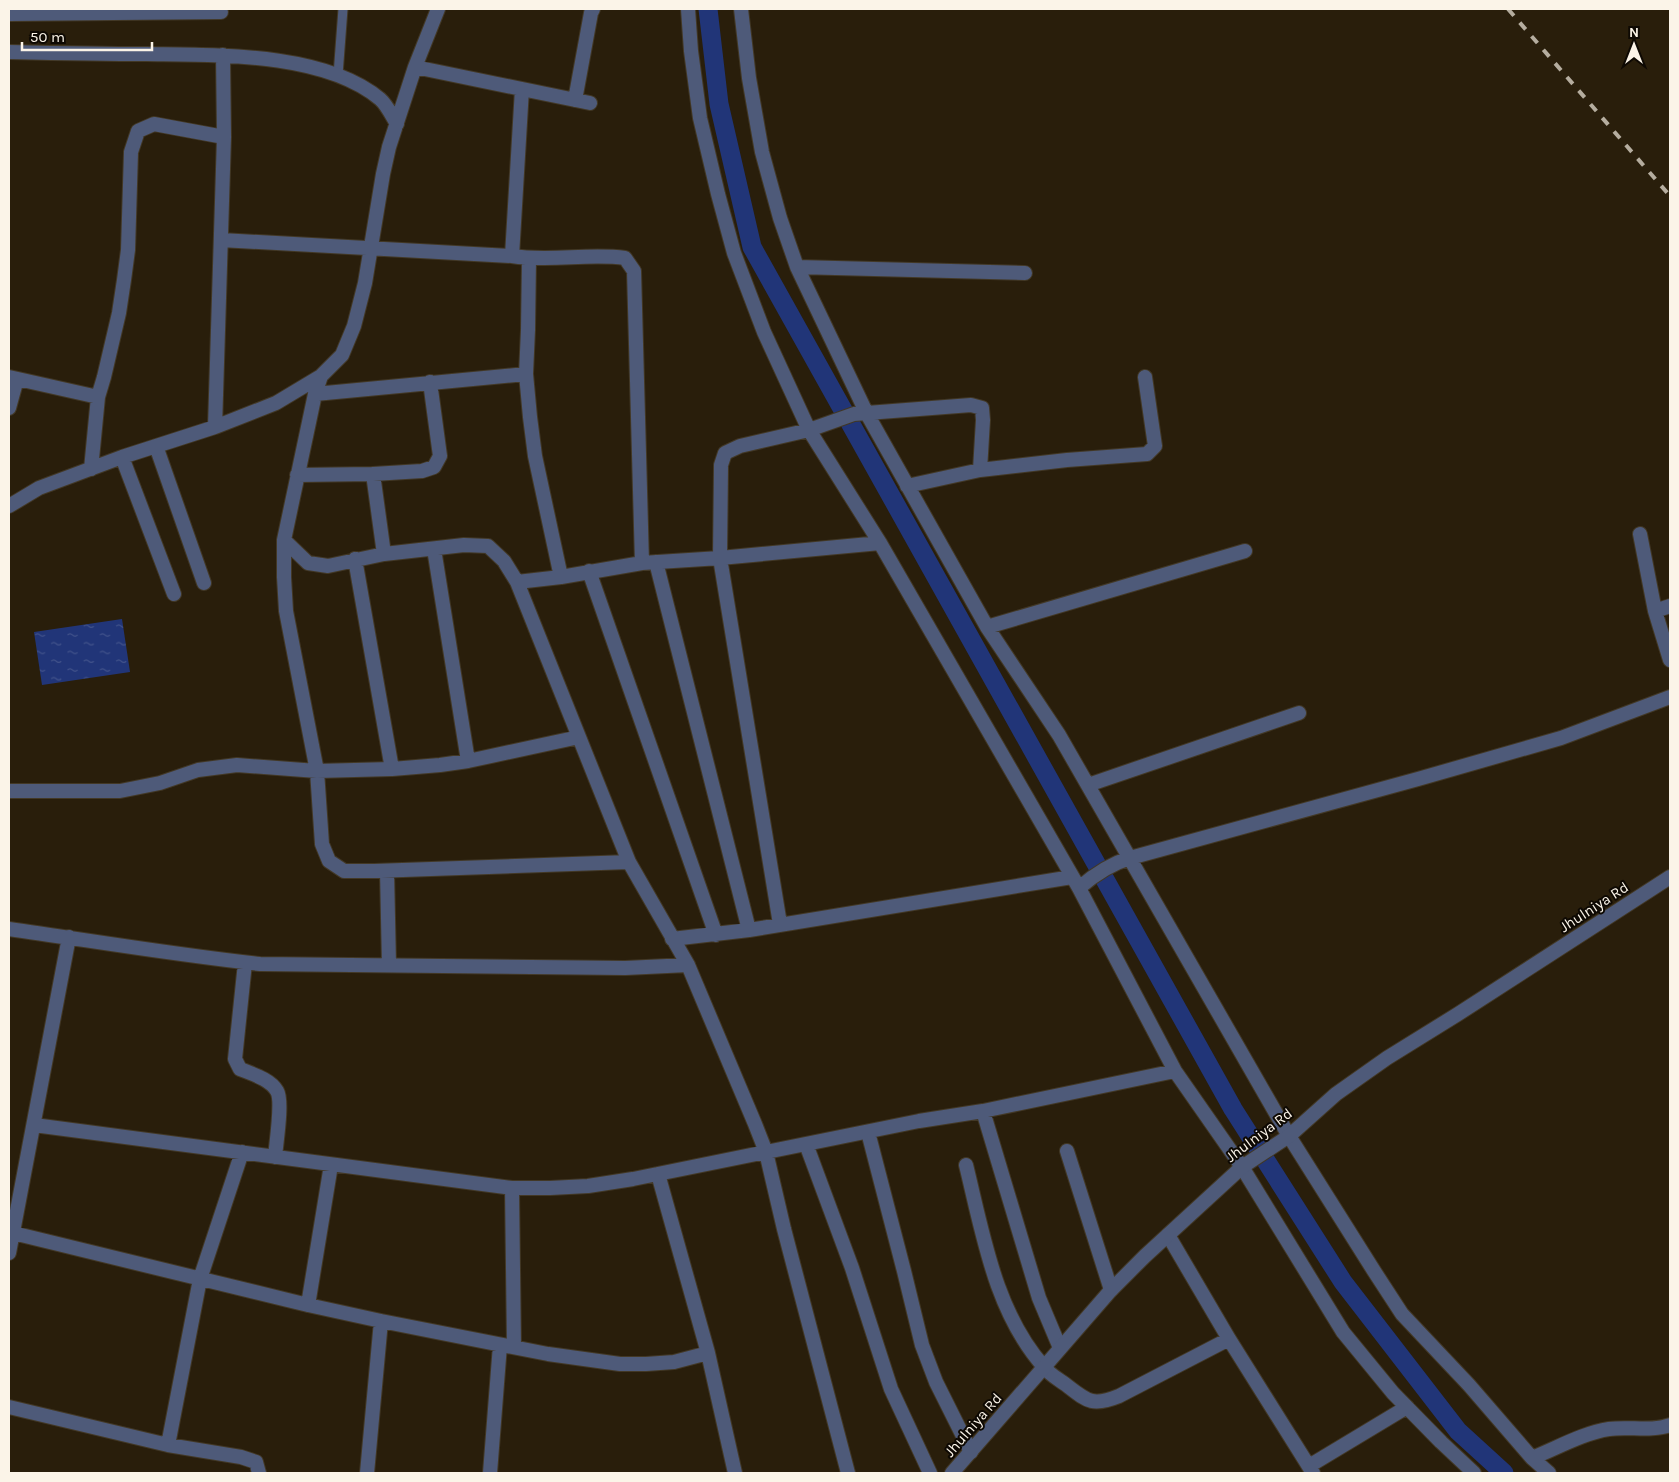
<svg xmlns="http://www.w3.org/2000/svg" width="1679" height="1482" viewBox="0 0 1679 1482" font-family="Karla,sans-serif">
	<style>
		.water { fill: url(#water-ripples) }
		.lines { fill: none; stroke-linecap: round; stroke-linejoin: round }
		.canal { stroke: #213578; stroke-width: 19 }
		.service-casing { stroke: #423826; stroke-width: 11 }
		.minor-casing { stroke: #423826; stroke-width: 16 }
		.tertiary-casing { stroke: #423826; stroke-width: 16 }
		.service { stroke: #4e5a79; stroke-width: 9 }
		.minor { stroke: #4e5a79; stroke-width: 14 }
		.tertiary { stroke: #4e5a79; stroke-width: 14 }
		.rail { stroke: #b5ad9f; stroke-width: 4; stroke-dasharray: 9 9; stroke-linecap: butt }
		.labels { text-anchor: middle; stroke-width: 4; stroke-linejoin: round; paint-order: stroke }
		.street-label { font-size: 15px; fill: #fbf4e8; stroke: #0e0903 }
	</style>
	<defs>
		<pattern id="water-ripples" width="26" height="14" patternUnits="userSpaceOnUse" patternTransform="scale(1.25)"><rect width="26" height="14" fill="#213578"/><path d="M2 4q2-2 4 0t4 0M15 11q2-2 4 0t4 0" fill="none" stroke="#42538b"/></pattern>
	</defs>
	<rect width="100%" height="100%" fill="#291e0b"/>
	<!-- water -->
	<path class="water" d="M122 619 130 672 42 685 34 632Z"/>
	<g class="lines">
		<!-- canal -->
		<path class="canal" d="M708 9 719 104 752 247 1233 1109 1343 1282 1458 1431 1504 1473"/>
		<!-- service casing -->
		<g class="service-casing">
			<path id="service" d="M338 75 343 9"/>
		</g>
		<!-- minor casing -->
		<g class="minor-casing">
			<path id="minor" d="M688 9 691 51 700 118 718 194 734 253 764 332 809 430 880 543 1079 888 1175 1071 1242 1167 1343 1332 1393 1393 1441 1442 1474 1473
				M741 9 749 78 762 152 780 218 797 267 866 412 987 627 1059 735 1289 1136 1374 1271 1402 1314 1469 1385 1532 1458 1549 1473
				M9 14 221 12
				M9 52C54 53 100 54 146 54 215 55 324 52 380 99 387 105 392 116 397 124
				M415 67 590 103
				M575 100 591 13 593 9
				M221 240 512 256C550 262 588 253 625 258L634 271 642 563
				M512 256 522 89
				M529 259 528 330 526 374 530 417 535 456 561 577
				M797 267 1025 273
				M321 376 315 394 284 540 308 563 328 566 384 554 464 545 488 546 504 561 517 582 629 862 688 965 755 1124 766 1152 784 1229 848 1473
				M9 377 98 397
				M315 394 526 374
				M9 408 17 379
				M215 427 224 137 223 55
				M156 446 204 583
				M122 457 174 594
				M91 469 98 397 104 377 119 313 124 280 128 250 131 152 138 131 154 124 224 137
				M373 474 384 554
				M297 475 373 474 422 471 434 467 440 456 430 382
				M907 486 980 470 1067 460 1147 454 1155 446 1145 377
				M9 506 39 488 122 457 215 427 276 403 321 376 342 355 354 326 365 283 383 174 389 147 415 67 438 9
				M1640 534 1655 611 1670 660
				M284 540V577L286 611 317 771 322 844 329 861 344 871H374L629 862
				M434 549 468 761
				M355 559 392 769
				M656 562 749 930
				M589 571 716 935
				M517 582 561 577 642 563 720 558 880 543
				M1655 611 1670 606
				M987 627 1245 551
				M1088 785 1299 713
				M9 791H120L160 783 198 770 237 765 317 771 392 769 440 765 468 761 579 737
				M387 871 389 965
				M1079 888C1095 874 1110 864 1130 858L1418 779 1561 738 1670 697
				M780 924 720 558 721 465 725 453 740 446 809 430 854 414 971 405 982 408 983 420 980 470
				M9 929C93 941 176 955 260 964L625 968 688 965
				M672 939 749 930 1072 877
				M245 963 235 1059 240 1069C252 1074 270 1079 277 1091 283 1101 276 1144 275 1157
				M983 1111 1039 1298 1060 1348
				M34 1125 512 1188H550L588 1186 633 1179 919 1121 983 1111 1175 1071
				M868 1132 904 1271 922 1345 936 1382 971 1452
				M806 1144 852 1268 891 1389 930 1473
				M1067 1151 1111 1290
				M966 1165C983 1234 995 1312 1044 1367 1049 1374 1058 1379 1065 1384 1087 1401 1092 1407 1119 1396L1229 1339
				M658 1174 708 1353 735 1473
				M512 1188 514 1347
				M13 1233 308 1305 381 1321 548 1354 620 1364H646L674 1362 708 1353
				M1168 1235 1229 1339 1313 1473
				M9 1253 69 937
				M308 1305 331 1165
				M9 1407 168 1445 241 1457 256 1462 259 1473
				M168 1445 200 1279 242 1152
				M1532 1458C1557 1448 1583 1433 1609 1429 1629 1426 1651 1432 1670 1425
				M1309 1466 1407 1407
				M367 1473 381 1321
				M490 1473 500 1345"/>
		</g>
		<!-- tertiary casing -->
		<g class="tertiary-casing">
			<path id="tertiary" d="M952 1473 1111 1290 1145 1256 1242 1167 1289 1136 1336 1094 1387 1058 1458 1014 1670 877"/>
		</g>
		<!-- service -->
		<use href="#service" class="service"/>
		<!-- minor -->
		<use href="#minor" class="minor"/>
		<!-- tertiary -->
		<use href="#tertiary" class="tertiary"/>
		<!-- rail -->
		<path class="rail" d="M1508 9 1670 196"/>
	</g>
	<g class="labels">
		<!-- street labels -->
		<g class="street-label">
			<text transform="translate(1594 907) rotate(-33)" y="5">Jhulniya Rd</text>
			<text transform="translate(1259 1135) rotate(-37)" y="5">Jhulniya Rd</text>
			<text transform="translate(973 1425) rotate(-49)" y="5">Jhulniya Rd</text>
		</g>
	</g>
	<!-- border -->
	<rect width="1679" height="1482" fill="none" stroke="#fbf4e8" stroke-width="20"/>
	<!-- north arrow -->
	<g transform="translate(1634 45)" stroke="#0e0903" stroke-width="4" paint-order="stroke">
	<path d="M0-4L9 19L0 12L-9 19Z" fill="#fbf4e8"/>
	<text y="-8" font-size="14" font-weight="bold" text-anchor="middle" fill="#fbf4e8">N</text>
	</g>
	<!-- scale -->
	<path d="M22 42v8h130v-8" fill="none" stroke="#fbf4e8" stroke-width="2.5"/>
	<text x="30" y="42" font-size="15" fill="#fbf4e8" stroke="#0e0903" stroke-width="4" paint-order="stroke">50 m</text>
</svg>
